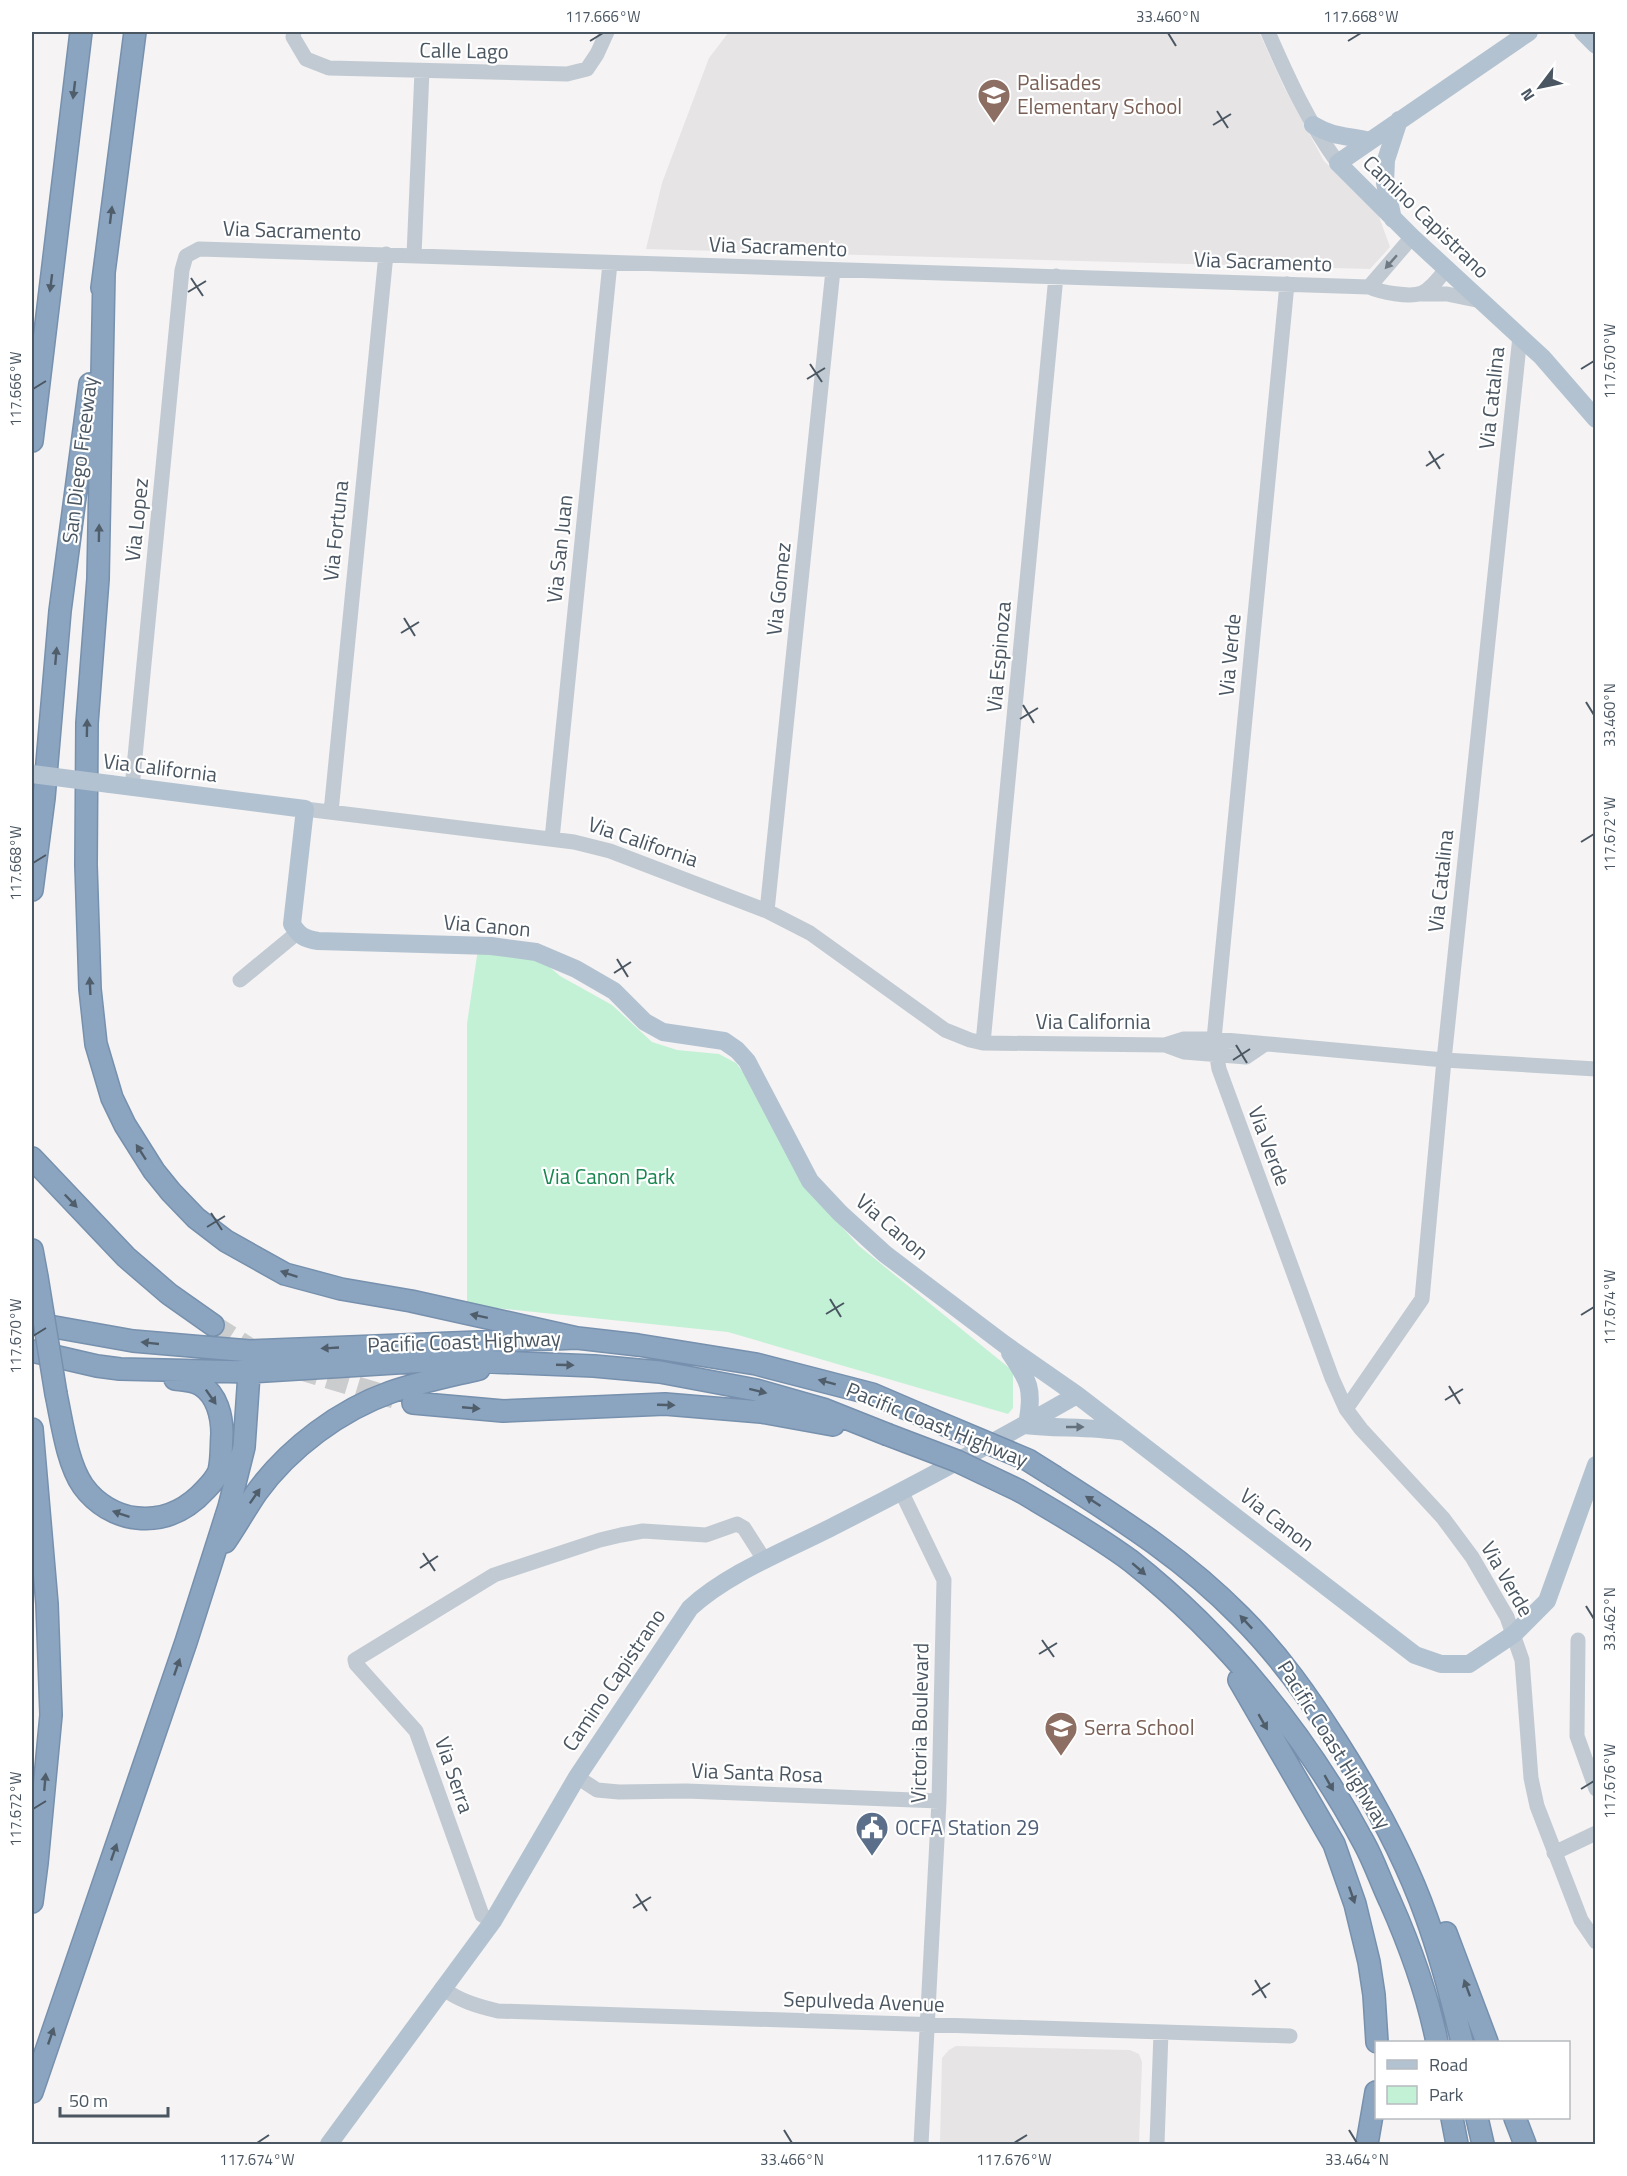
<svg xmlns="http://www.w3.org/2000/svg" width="1627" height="2176" viewBox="0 0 1627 2176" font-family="'Titillium Web',sans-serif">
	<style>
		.education { fill: #e6e4e5 }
		.green { fill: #c3f1d5 }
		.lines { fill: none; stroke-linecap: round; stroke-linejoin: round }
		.highway-tunnel { stroke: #caccce; stroke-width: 21; stroke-dasharray: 21 10; stroke-linecap: butt }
		.highway-casing { stroke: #7690ad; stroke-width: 24 }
		.minor { stroke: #c1cad2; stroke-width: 15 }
		.major { stroke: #b3c2d1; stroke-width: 18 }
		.highway { stroke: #8ba5c1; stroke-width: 21 }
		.highway-bridge-casing { stroke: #7690ad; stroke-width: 24; stroke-linecap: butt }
		.major-bridge { stroke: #b3c2d1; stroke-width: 18 }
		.highway-bridge { stroke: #8ba5c1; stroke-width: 21 }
		.oneway { fill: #505e6b }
		.oneway2 { fill: #6e7983 }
		.oneway3 { fill: #64717d }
		.ticks { fill: none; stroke: #4a5661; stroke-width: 2 }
		.labels { text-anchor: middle; stroke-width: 4.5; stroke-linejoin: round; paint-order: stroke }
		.street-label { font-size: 21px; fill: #4a5661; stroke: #fff }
		.education-label { font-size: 21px; fill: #785e54; stroke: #fff; text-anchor: start }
		.park-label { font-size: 21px; fill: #17864f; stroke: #fff }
		.service-label { font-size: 21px; fill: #4e5e75; stroke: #fff; text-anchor: start }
		.neatline { fill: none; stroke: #4a5661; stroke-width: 2 }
		.ticks-label { font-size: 15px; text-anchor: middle; fill: #4a5661 }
	</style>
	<rect width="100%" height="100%" fill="#f5f3f3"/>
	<!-- education -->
	<path class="education" d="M729 32H1259L1284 87 1324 161 1377 211 1390 247 1370 269 646 249 662 183 709 58Z
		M956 2046 1130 2050 1139 2054 1142 2062 1139 2144H940L942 2058 949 2050Z"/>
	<!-- green -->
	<path class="green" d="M478 949 537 956 560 976 612 1005 652 1042 677 1050 719 1054 736 1063 749 1080 822 1205 859 1246 1013 1371V1408L1008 1414 728 1332 467 1305V1024Z"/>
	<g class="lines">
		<!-- highway-tunnel -->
		<path class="highway-tunnel" d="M213 1325 260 1355
			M298 1369 394 1398"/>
		<!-- highway casing -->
		<g class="highway-casing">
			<path id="highway" d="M104 273 98 579 87 723 86 865 90 989 96 1044 112 1098 125 1125 154 1171 171 1192 196 1218 226 1241 285 1274 341 1289 411 1301 577 1338
				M102 288 135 32
				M32 441 81 32
				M32 890 44 798 60 611 90 384
				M32 1158 126 1257 169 1294 213 1325
				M32 1250 37 1277
				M32 1323 133 1341 250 1351 577 1338 638 1345 756 1364 872 1394 921 1415
				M32 1351 97 1366 120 1369 249 1372 444 1360 594 1366 660 1372 756 1390 823 1409 886 1434
				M56 1394C62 1422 67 1463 83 1486 96 1504 116 1516 137 1518 165 1521 187 1510 206 1489 211 1484 216 1478 219 1471 222 1459 221 1446 222 1434 222 1416 217 1395 201 1385 193 1380 184 1380 175 1379
				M413 1403 503 1411 665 1404 761 1412 833 1425
				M32 1429 47 1604 51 1715 37 1863 32 1902
				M1055 1477C1122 1520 1184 1559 1240 1616 1279 1655 1308 1696 1337 1742 1372 1797 1404 1854 1426 1916 1441 1957 1452 2000 1462 2042
				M1020 1491C1057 1513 1096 1535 1131 1561 1226 1636 1307 1736 1364 1843 1374 1861 1381 1882 1390 1901 1410 1946 1427 1993 1437 2042
				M225 1542C236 1526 246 1508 257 1492 289 1448 340 1410 391 1392 420 1382 450 1376 479 1369
				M1239 1680 1334 1844 1355 1904 1369 1962 1374 1995 1377 2042
				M1446 1933 1487 2042
				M32 2092 186 1642 229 1507 244 1447 250 1359
				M1452 2118 1457 2144
				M1477 2118 1483 2144
				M1515 2118 1525 2144
				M1367 2144 1376 2092"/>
		</g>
		<!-- minor -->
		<path class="minor" d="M294 32 293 37 306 59 329 68 567 74 587 69 597 54 607 32
			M1268 32C1288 78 1308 122 1338 163
			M414 255 422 71
			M1287 284 1214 1039 1219 1069 1332 1378 1346 1409 1361 1429 1443 1518 1472 1557 1507 1617 1522 1660 1531 1778 1537 1806 1581 1920 1596 1942
			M1369 287 1412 237
			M1421 294H1447L1481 301
			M132 788 182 270 186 256 199 249 1369 287C1380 292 1410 298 1422 293 1432 288 1440 277 1446 269
			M305 809 574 842 610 851 767 911 810 933 945 1030 970 1040 983 1043 1165 1045 1184 1039H1214L1444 1060 1596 1069
			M331 812 386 254
			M552 839 610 263
			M767 911 833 270
			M240 980 297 933
			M983 1043 1056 276
			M1165 1045 1184 1052 1246 1057 1265 1044
			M1346 1409 1422 1299 1444 1060 1520 336
			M901 1491 944 1580 939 1801 921 2144
			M1578 1640 1577 1736 1596 1789
			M577 1777 597 1790 619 1792 686 1791 939 1801
			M1554 1853 1596 1833
			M493 1921 482 1915 416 1731 356 1664 355 1660 494 1575 600 1540 621 1535 643 1531 706 1535 737 1524 744 1528 765 1561
			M442 1988C460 2001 477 2006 498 2011L1290 2036
			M1157 2144 1161 2032"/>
		<!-- major -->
		<path class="major" d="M1529 32 1338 163 1412 237 1542 357 1596 419
			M1583 32 1596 45
			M1313 125C1335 138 1347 135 1370 141
			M1393 219 1385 183 1386 160 1399 120
			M110 784 305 809 292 924C299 936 305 939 318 941L491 946 536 952 576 969 614 991 645 1022 663 1032 724 1041 737 1050 747 1061 810 1181 840 1213 885 1254 1004 1344 1077 1395 1415 1655 1441 1664H1469L1514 1634 1547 1601 1596 1465
			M1010 1353C1029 1381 1034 1389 1027 1424
			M1024 1425C1058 1429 1090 1426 1124 1432
			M329 2144 493 1921 577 1777 690 1608C729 1572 788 1550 836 1525 917 1484 998 1440 1077 1395"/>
		<!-- highway -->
		<use href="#highway" class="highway"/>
		<!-- highway-bridge casing -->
		<g class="highway-bridge-casing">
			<path id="highway-bridge" d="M37 1277 56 1394
				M921 1415 1028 1460 1055 1477
				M886 1434 957 1461 1020 1491"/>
		</g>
		<!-- major-bridge -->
		<path class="major-bridge" d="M32 774 110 784"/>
		<!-- highway-bridge -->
		<use href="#highway-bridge" class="highway-bridge"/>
	</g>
	<!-- one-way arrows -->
	<defs><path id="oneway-solid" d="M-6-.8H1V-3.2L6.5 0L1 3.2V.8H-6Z" transform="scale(1.5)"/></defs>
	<g class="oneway">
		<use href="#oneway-solid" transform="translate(74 90) rotate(97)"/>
		<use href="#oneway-solid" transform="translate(111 215) rotate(-83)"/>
		<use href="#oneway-solid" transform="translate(51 283) rotate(97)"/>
		<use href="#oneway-solid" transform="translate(99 533) rotate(-89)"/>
		<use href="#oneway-solid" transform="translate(56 656) rotate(-85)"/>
		<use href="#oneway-solid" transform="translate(87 728) rotate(-89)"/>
		<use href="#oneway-solid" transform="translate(90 986) rotate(-93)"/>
		<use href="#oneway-solid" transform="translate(141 1152) rotate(-123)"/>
		<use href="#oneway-solid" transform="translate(71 1201) rotate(46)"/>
		<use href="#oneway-solid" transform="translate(289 1274) rotate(-161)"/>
		<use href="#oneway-solid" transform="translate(479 1316) rotate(-168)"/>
		<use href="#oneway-solid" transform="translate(150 1343) rotate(-174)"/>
		<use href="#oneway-solid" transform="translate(330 1348) rotate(177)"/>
		<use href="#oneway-solid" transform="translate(565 1365) rotate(2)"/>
		<use href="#oneway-solid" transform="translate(827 1382) rotate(-165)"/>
		<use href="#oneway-solid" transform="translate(758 1391) rotate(14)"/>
		<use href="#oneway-solid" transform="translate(211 1397) rotate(55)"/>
		<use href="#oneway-solid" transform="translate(666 1405) rotate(2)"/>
		<use href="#oneway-solid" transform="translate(471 1408) rotate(5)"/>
		<use href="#oneway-solid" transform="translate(255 1496) rotate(-55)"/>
		<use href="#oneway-solid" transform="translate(1093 1501) rotate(-147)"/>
		<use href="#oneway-solid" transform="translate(121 1514) rotate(-161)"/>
		<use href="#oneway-solid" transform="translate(1139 1569) rotate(41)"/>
		<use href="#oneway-solid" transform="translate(1246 1622) rotate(-133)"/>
		<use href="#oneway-solid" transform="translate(177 1667) rotate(-71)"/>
		<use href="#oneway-solid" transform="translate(1263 1722) rotate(60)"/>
		<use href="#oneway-solid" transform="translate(45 1782) rotate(-85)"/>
		<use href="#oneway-solid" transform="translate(1329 1783) rotate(60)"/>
		<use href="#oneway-solid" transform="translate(114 1852) rotate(-71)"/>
		<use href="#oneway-solid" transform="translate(1352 1895) rotate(71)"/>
		<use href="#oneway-solid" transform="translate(1467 1988) rotate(-110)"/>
		<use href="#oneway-solid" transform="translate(51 2036) rotate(-71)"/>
	</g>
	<use class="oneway2" href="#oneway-solid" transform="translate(1391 262) rotate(131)"/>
	<use class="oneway3" href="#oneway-solid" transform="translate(1075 1427)"/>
	<!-- ticks -->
	<path class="ticks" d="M1168 33 1176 46M590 41 603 33M1348 41 1361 33M1217 111 1228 128M1213 125 1231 114M191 278 203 296M188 292 206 281M810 364 822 382M1581 369 1594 361M807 379 825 368M33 389 46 381M1429 451 1440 469M1426 466 1444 454M404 618 415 636M401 633 419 622M1586 702 1594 715M1023 705 1034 723M1020 719 1038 708M1581 842 1594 834M33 863 46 855M617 959 628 977M614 973 631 962M1236 1045 1247 1063M1233 1060 1250 1049M211 1213 222 1230M207 1227 225 1216M830 1299 841 1317M826 1314 844 1303M1581 1315 1594 1307M33 1336 46 1328M1449 1386 1460 1404M1445 1400 1463 1389M423 1553 435 1571M420 1568 438 1556M1586 1606 1594 1619M1042 1640 1054 1657M1039 1654 1057 1643M1581 1789 1594 1781M33 1809 46 1801M636 1894 647 1911M633 1908 651 1897M1255 1980 1266 1998M1252 1995 1270 1983M784 2130 792 2143M1349 2130 1357 2143M257 2143 269 2135M1014 2143 1027 2135"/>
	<!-- icons -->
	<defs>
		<g id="school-pin" transform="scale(1.725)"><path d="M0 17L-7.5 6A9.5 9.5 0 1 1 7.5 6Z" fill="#8d6e63" stroke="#fff"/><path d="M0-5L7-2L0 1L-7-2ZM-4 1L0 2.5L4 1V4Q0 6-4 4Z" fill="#fff"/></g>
		<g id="civic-pin" transform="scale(1.725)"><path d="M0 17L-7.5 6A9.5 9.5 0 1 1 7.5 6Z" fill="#5c6f8a" stroke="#fff"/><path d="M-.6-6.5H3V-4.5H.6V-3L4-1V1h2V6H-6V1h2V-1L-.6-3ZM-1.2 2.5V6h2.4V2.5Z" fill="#fff"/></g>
	</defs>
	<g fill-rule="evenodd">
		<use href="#school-pin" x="994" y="95"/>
		<use href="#school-pin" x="1061" y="1728"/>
		<use href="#civic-pin" x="872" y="1828"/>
	</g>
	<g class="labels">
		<!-- street labels -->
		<g class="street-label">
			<text transform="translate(464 51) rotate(1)" y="7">Calle Lago</text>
			<text transform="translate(1426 217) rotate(44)" y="7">Camino Capistrano</text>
			<text transform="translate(292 231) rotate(2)" y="7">Via Sacramento</text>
			<text transform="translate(778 247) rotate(2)" y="7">Via Sacramento</text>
			<text transform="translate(1263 262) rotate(2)" y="7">Via Sacramento</text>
			<text transform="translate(1492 398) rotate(-84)" y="7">Via Catalina</text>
			<text transform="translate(80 460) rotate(-83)" y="7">San Diego Freeway</text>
			<text transform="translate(137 520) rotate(-84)" y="7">Via Lopez</text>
			<text transform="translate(336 531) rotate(-84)" y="7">Via Fortuna</text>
			<text transform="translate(560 549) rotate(-84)" y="7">Via San Juan</text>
			<text transform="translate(779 589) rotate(-84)" y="7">Via Gomez</text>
			<text transform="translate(1230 655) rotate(-85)" y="7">Via Verde</text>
			<text transform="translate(999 657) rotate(-85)" y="7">Via Espinoza</text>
			<text transform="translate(160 768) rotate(7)" y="7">Via California</text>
			<text transform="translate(643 842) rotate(19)" y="7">Via California</text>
			<text transform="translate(1441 881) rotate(-84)" y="7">Via Catalina</text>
			<text transform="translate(487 926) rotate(5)" y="7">Via Canon</text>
			<text x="1093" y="1029">Via California</text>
			<text transform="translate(1269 1146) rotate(69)" y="7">Via Verde</text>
			<text transform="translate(892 1227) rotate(41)" y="7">Via Canon</text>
			<text transform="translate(464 1342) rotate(-2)" y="7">Pacific Coast Highway</text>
			<text transform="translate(937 1425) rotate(22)" y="7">Pacific Coast Highway</text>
			<text transform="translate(1277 1520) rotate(38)" y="7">Via Canon</text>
			<text transform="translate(1507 1579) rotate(60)" y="7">Via Verde</text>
			<text transform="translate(614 1680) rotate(-56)" y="7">Camino Capistrano</text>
			<text transform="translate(920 1723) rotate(-89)" y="7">Victoria Boulevard</text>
			<text transform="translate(1334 1745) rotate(58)" y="7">Pacific Coast Highway</text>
			<text transform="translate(757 1773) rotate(2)" y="7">Via Santa Rosa</text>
			<text transform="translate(454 1775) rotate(71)" y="7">Via Serra</text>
			<text transform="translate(864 2002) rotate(2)" y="7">Sepulveda Avenue</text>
		</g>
		<!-- education labels -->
		<g class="education-label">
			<text x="1017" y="90">Palisades<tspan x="1017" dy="24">Elementary School</tspan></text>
			<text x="1084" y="1735">Serra School</text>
		</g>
		<!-- park labels -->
		<g class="park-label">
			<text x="609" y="1184">Via Canon Park</text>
		</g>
		<!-- service labels -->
		<g class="service-label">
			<text x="895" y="1835">OCFA Station 29</text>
		</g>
	</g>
	<!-- border -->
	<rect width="1627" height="2176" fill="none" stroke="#ffffff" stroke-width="66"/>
	<!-- legend -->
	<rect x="1375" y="2041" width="195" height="78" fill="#ffffff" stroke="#b7bbc0" stroke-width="1.5"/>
	<rect x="1387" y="2060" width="30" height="9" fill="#b3c2d1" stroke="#b7bbc0" stroke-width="1.5"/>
	<text x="1429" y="2071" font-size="18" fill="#4a5661">Road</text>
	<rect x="1387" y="2086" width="30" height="18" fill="#c3f1d5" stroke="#b7bbc0" stroke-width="1.5"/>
	<text x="1429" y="2101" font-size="18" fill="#4a5661">Park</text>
	<!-- north arrow -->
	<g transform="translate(1540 87) rotate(238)" stroke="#ffffff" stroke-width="4.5" paint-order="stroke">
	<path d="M0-4.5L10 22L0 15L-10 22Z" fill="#4a5661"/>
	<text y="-9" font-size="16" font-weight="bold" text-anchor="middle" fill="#4a5661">N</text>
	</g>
	<!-- scale -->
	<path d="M60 2107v9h108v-9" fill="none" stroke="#4a5661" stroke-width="3"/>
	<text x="69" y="2107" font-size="18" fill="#4a5661" stroke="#ffffff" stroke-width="4.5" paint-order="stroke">50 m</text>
	<rect x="33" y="33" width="1561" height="2110" class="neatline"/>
	<g class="ticks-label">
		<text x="603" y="22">117.666°W</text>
		<text x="1168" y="22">33.460°N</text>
		<text x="1361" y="22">117.668°W</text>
		<text transform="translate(1610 361) rotate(-90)" y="5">117.670°W</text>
		<text transform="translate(16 389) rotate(-90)" y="5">117.666°W</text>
		<text transform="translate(1610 715) rotate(-90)" y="5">33.460°N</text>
		<text transform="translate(1610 834) rotate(-90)" y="5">117.672°W</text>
		<text transform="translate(16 863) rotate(-90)" y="5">117.668°W</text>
		<text transform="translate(1610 1307) rotate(-90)" y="5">117.674°W</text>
		<text transform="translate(16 1336) rotate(-90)" y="5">117.670°W</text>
		<text transform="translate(1610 1619) rotate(-90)" y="5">33.462°N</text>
		<text transform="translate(1610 1781) rotate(-90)" y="5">117.676°W</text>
		<text transform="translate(16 1809) rotate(-90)" y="5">117.672°W</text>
		<text x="257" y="2165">117.674°W</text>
		<text x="792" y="2165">33.466°N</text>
		<text x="1014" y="2165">117.676°W</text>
		<text x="1357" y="2165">33.464°N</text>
	</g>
</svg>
